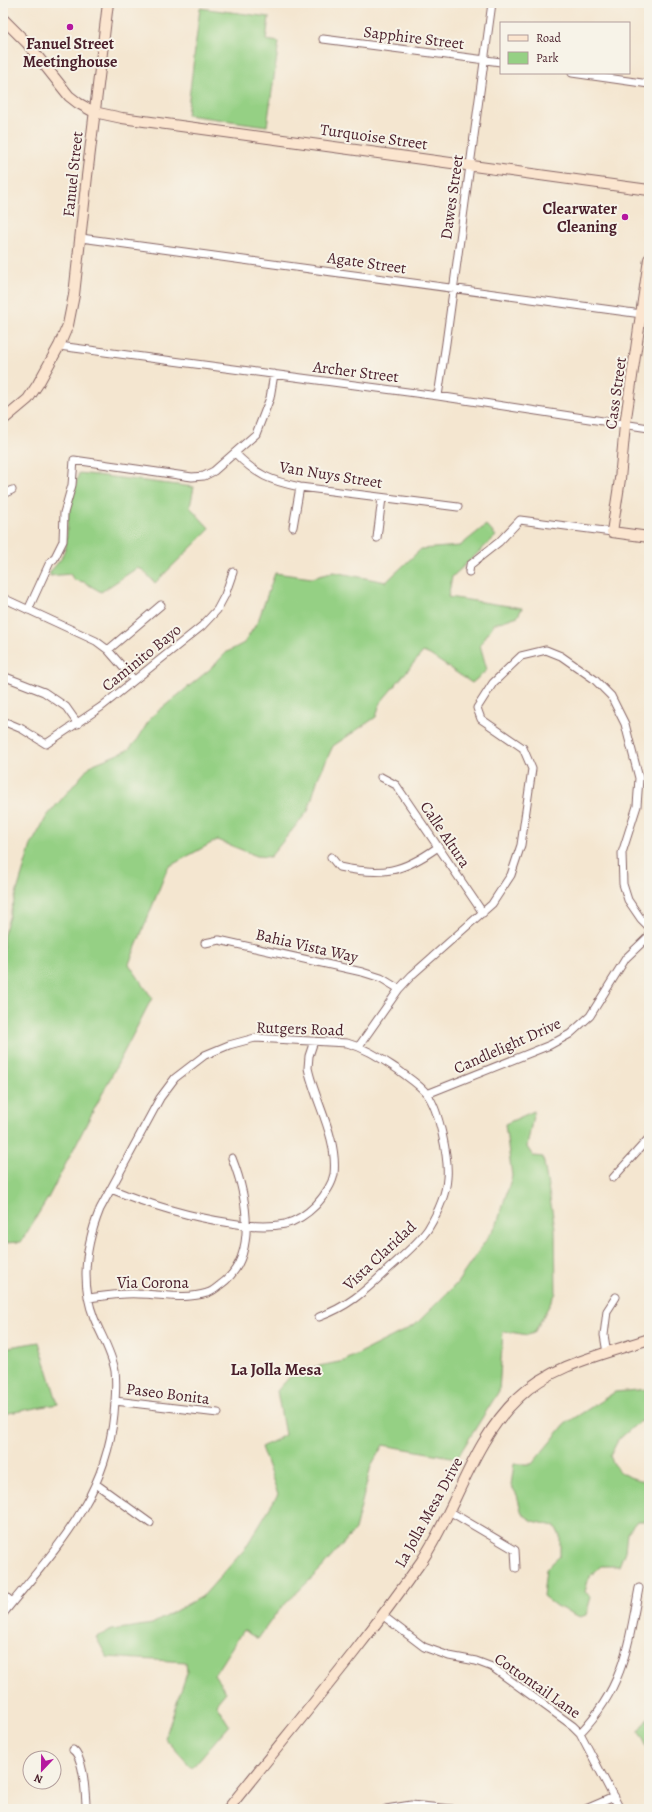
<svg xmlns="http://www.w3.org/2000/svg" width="652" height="1812" viewBox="0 0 652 1812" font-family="Alegreya,serif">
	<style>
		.green { fill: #95d084; stroke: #707858 }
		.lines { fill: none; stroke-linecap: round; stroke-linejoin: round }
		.street-casing { stroke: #866565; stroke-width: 9 }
		.secondary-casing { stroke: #866565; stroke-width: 12 }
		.street { stroke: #fff; stroke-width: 7 }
		.secondary { stroke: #fbe5cf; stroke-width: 10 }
		.poi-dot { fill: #b5179e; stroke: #f7f3e8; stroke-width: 1.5 }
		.labels { text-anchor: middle; stroke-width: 4; stroke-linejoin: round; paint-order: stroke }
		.street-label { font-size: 16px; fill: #4a1f2b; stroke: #f7f3e8 }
		.poi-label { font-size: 16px; font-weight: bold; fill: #4a1f2b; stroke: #f7f3e8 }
		.neighbourhood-label { font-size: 17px; font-weight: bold; fill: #4a1f2b; stroke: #f7f3e8 }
	</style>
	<rect width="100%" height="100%" fill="#f7f3e8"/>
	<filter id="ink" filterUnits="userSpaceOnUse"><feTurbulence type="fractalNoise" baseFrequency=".025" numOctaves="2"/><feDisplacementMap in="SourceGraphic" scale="8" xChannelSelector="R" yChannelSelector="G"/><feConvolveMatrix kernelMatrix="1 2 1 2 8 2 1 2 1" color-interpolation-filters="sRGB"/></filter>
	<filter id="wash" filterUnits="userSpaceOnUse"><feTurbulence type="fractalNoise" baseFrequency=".012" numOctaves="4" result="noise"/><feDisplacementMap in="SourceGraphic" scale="16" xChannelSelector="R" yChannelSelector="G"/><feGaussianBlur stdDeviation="0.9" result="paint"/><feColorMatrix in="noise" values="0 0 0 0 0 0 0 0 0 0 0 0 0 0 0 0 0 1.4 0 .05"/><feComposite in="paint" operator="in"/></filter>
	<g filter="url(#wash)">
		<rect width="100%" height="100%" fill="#f4e6d0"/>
		<!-- green -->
		<path class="green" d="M200 8 269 17 266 40 279 42 267 126 187 115Z
			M79 473 194 487 190 507 210 529 155 583 143 570 137 568 101 592 84 582 74 580 70 574 50 576V572L61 559 66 546 68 514Z
			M486 525 496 536 452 577 448 597 522 608 518 616 494 624 480 645 487 670 472 683 430 655 423 652 380 703 376 717 333 746 318 778 308 811 270 857 257 856 217 840 168 867 129 964 152 998 48 1198 21 1242 3 1243V937L31 845 47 816 91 765 128 750 138 739 151 717 209 670 227 652 244 643 258 621 275 573 312 578 334 572 386 582 421 549 460 546Z
			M534 1111 527 1147 533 1156 543 1157 555 1228 556 1293 534 1333 528 1335 503 1331 499 1391 457 1458 383 1445 371 1466 355 1530 320 1570 277 1612 258 1639 243 1630 214 1675 226 1692 216 1704 229 1725 192 1768 165 1738 187 1673 186 1662 107 1657 96 1637 112 1630 152 1624 204 1595 244 1550 278 1494 261 1447 285 1435 277 1391 295 1371 344 1361 415 1325 457 1283 497 1224 512 1176 505 1124Z
			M39 1342 58 1404 3 1414V1348Z
			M649 1389V1429L640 1421 618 1440 610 1456C619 1477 628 1477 649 1482V1521H637L627 1533 625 1551 619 1566H601L589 1577 585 1592 591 1597 586 1615 580 1617 556 1606 543 1596 546 1569 560 1556V1536L555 1526 533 1521 522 1514 517 1495 511 1485 514 1464H532L565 1424 615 1392Z
			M649 1717V1751L639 1731Z"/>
	</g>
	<g filter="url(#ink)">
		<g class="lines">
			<!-- street casing -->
			<g class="street-casing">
				<path id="street" d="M323 39 501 62
					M572 73 649 84
					M81 238 649 315
					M59 346 438 396 649 428
					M438 396 446 343 492 3
					M235 453C256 475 271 481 300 487L458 507
					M3 494 12 490
					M293 527 300 487
					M377 538 382 498
					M469 572 470 565 499 542 520 520 612 532
					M3 598 96 641 108 650 134 680
					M28 610 50 562 54 559 63 541 64 513 72 485 74 460 192 477 204 476 214 471 256 434 270 398 274 374
					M108 650 161 605
					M3 676 44 692 66 707 78 724
					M3 721 22 729 46 744 101 707 202 626 217 610 225 595 233 572
					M381 777 396 785 483 913
					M331 857 339 867C382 876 402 873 438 847
					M205 943 219 940 362 972 381 978 399 989
					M359 1046 399 989 412 975 492 904 511 875 521 845 532 769 523 748 481 719 477 708 493 683 521 656 546 650 561 656 594 679 611 696 625 724 639 778 637 806 622 853 623 884 628 900 641 919 649 927
					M427 1094 550 1045 570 1034 590 1016 626 958 649 936
					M613 1178 649 1138
					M111 1189C150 1205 189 1217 231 1223 249 1226 267 1228 285 1224 297 1221 308 1213 316 1205 324 1196 332 1186 334 1174 338 1137 315 1102 308 1068L309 1056 314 1041
					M89 1298C105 1296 122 1293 138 1294 161 1294 185 1300 207 1293 212 1292 216 1288 220 1285 259 1258 247 1196 232 1158
					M607 1353 604 1335 607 1311 616 1297
					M115 1401 218 1413
					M96 1484 150 1523
					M449 1511 515 1550 516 1568
					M3 1594 12 1602
					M3 1614C54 1550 106 1499 114 1414 115 1400 117 1385 115 1371 112 1353 101 1335 94 1318 80 1282 86 1244 100 1209L160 1098 175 1078 205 1055 229 1045 255 1038 347 1043C366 1048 380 1058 397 1069 407 1077 419 1084 427 1094 439 1109 449 1159 447 1178 446 1195 437 1214 428 1229 417 1245 400 1258 385 1272 364 1292 347 1307 319 1317
					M382 1615 424 1647 449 1656 476 1661 492 1667 573 1726 580 1733 620 1809
					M580 1733C623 1688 628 1647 639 1588
					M73 1750C84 1758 85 1790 86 1804L85 1809
					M386 1809 411 1805 452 1809
					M586 1809 614 1797"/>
			</g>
			<!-- secondary casing -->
			<g class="secondary-casing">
				<path id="secondary" d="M3 19 27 43 69 96 78 103 94 112 122 118 649 190
					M649 259 625 425 620 479 612 532 649 537
					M3 420 28 399 38 384 59 346 68 325 74 295 87 176 108 3
					M228 1809C293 1727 361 1648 421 1562 457 1509 471 1442 519 1397 553 1364 605 1354 649 1339"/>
			</g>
			<!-- street -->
			<use href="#street" class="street"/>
			<!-- secondary -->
			<use href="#secondary" class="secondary"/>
		</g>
	</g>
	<!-- markers -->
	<g class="poi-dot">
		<circle cx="70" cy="27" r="4"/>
		<circle cx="625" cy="217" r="4"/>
	</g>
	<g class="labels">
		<!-- street labels -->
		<g class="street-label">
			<text transform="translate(414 37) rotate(7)" y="6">Sapphire Street</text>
			<text transform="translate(374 136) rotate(8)" y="6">Turquoise Street</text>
			<text transform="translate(72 174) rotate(-84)" y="6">Fanuel Street</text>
			<text transform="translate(451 197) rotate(-82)" y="6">Dawes Street</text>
			<text transform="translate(367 262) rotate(8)" y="6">Agate Street</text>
			<text transform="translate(356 371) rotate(7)" y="6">Archer Street</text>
			<text transform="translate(615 393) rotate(-82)" y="6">Cass Street</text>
			<text transform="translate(331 474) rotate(9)" y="6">Van Nuys Street</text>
			<text transform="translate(141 657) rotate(-39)" y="6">Caminito Bayo</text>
			<text transform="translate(446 834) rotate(56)" y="6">Calle Altura</text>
			<text transform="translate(307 945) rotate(13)" y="6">Bahia Vista Way</text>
			<text transform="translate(300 1028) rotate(2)" y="6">Rutgers Road</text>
			<text transform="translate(507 1045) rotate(-24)" y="6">Candlelight Drive</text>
			<text transform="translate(379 1255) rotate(-43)" y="6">Vista Claridad</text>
			<text x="153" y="1288">Via Corona</text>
			<text transform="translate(168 1393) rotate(7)" y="6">Paseo Bonita</text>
			<text transform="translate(428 1512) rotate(-61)" y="6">La Jolla Mesa Drive</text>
			<text transform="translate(538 1685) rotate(35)" y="6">Cottontail Lane</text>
		</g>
		<!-- poi labels -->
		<g class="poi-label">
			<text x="70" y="49">Fanuel Street<tspan x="70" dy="18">Meetinghouse</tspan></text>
			<text x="617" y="214" text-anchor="end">Clearwater<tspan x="617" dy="18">Cleaning</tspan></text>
		</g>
		<!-- neighbourhood labels -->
		<g class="neighbourhood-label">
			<text x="276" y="1375">La Jolla Mesa</text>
		</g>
	</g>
	<!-- margin -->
	<rect width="652" height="1812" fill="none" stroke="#f7f3e8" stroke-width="16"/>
	<!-- legend -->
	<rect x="500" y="22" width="130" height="52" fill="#f7f3e8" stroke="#b29e9c"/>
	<rect x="508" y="35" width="20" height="6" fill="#fbe5cf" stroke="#b29e9c"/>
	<text x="536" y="42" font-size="12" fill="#4a1f2b">Road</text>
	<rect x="508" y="52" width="20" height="12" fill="#95d084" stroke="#b29e9c"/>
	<text x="536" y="62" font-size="12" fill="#4a1f2b">Park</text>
	<!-- north arrow -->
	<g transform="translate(42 1770) rotate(202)"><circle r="19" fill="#f7f3e8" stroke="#b29e9c"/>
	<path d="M0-3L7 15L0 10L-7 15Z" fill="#b5179e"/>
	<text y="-6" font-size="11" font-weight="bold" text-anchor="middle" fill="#4a1f2b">N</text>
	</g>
</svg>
